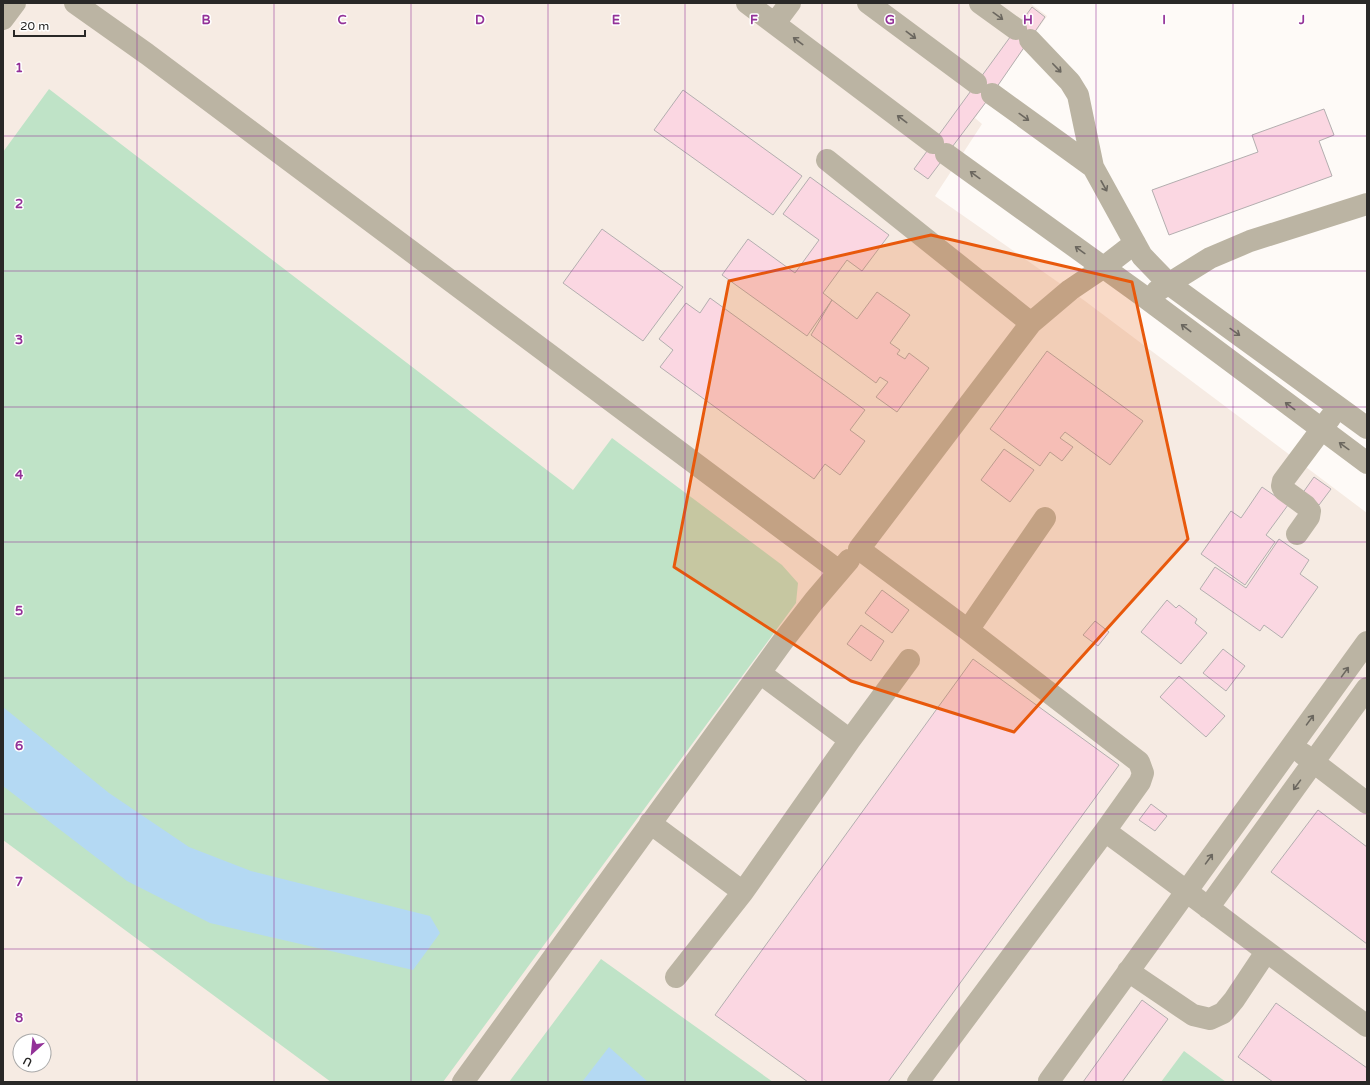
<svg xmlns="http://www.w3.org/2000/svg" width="1370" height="1085" viewBox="0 0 1370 1085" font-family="'Varela Round',sans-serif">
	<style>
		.built { fill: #f6ebe3; fill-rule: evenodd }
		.green { fill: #bfe3c7 }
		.water { fill: #b4d9f3 }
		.building { fill: #fbd7e2; stroke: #b3aeaf }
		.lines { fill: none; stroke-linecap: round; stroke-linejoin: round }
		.minor { stroke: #bbb4a3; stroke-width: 22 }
		.oneway { stroke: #6b675f }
		.marked { fill: #e8590c; fill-opacity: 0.2; stroke: #e8590c; stroke-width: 3; stroke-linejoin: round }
		.grid { fill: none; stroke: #933198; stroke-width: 1; stroke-opacity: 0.55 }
		.grid-label { font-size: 13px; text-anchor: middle; font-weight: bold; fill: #933198; stroke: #fff; stroke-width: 3; stroke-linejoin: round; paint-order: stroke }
	</style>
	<rect width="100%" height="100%" fill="#fefaf7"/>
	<!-- built -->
	<path class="built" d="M3 3H1030L1047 16 975 118 982 124 935 196 1085 301 1367 513V1082H3ZM20 1041H44V1065H20Z"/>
	<!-- green -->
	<path class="green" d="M49 89 573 490 612 438 782 565 798 583 796 603 443 1082H331L3 840V152Z
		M601 959 773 1082H509Z
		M1184 1051 1226 1082H1161Z"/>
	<!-- water -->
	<path class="water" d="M3 707 109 793 189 847 251 871 430 916 440 933 413 970 210 923 127 881 3 786Z
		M609 1047 648 1082H582Z"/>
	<!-- building -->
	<path class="building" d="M1032 7 1045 17 992 94 928 179 914 169Z
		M683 90 802 176 773 215 654 130Z
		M1324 109 1334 135 1319 141 1332 176 1169 235 1152 190 1258 152 1252 135Z
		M810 177 889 235 862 271 847 260 823 293 832 300 807 336 722 275 748 239 795 273 819 240 783 214Z
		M602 229 683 287 643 341 563 283Z
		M877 292 910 315 890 343 900 350 897 354 905 359 909 353 929 368 897 412 876 397 888 382 880 377 876 383 811 335 832 300 857 319Z
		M710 298 865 410 850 430 865 441 840 475 825 464 814 479 660 367 673 350 659 339 686 303 700 313Z
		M1047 351 1143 421 1110 465 1065 432 1060 438 1073 447 1062 461 1050 452 1040 466 990 429Z
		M1004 449 1034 470 1010 502 981 480Z
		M1314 477 1331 489 1319 505 1302 494Z
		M1262 487 1288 505 1266 535 1275 542 1245 585 1201 554 1231 511 1241 518Z
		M1279 539 1309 560 1300 574 1318 587 1282 638 1264 625 1260 631 1200 589 1215 567 1246 588Z
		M882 590 909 610 892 633 865 613Z
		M1167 600 1176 608 1179 605 1197 619 1195 623 1207 633 1181 664 1141 632Z
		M1095 621 1109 632 1098 646 1083 635Z
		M861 625 884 641 871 661 847 644Z
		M1223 649 1245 666 1226 691 1203 673Z
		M973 659 1119 765 888 1082H808L715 1015Z
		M1179 676 1225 716 1206 737 1160 697Z
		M1151 804 1167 816 1155 831 1139 820Z
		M1318 810 1367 847V944L1271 872Z
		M1142 1000 1168 1019 1122 1082H1083Z
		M1276 1003 1367 1068V1082H1273L1238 1057Z"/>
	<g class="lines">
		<!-- minor -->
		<path class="minor" d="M75 3 147 54 839 571
			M747 3 933 143
			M868 3 976 83
			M980 3 1016 29
			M3 19 15 3
			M775 23 790 3
			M1030 40 1070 82 1078 95 1093 167 1142 256 1169 284 1367 428
			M992 94 1093 167
			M946 154 1146 298 1367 463
			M827 160 1031 323
			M1157 291 1210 258 1250 241 1367 204
			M1297 534 1309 517 1310 511 1306 506 1284 490 1282 486 1283 481 1330 418
			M968 630 1045 518
			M760 673 850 740
			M1303 754 1367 803
			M650 823 743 892
			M1105 831C1193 895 1279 962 1367 1026
			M1208 908 1367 688
			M1128 971 1193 1015 1210 1019 1223 1013 1234 1000 1266 952
			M676 977 743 892 850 740 909 660
			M1049 1081 1367 642
			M463 1082 783 641 814 601 849 560
			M918 1082 1105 831 1140 782 1143 773 1139 762 968 630 859 549 1031 323 1070 290 1104 267 1135 243"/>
	</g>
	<!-- one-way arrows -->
	<defs><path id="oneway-shaft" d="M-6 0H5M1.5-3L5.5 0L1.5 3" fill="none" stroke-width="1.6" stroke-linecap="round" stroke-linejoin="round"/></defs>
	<g class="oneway">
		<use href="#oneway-shaft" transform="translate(998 16) rotate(36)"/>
		<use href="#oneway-shaft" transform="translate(911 35) rotate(37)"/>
		<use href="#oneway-shaft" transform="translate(798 41) rotate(-143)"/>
		<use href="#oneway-shaft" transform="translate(1057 68) rotate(46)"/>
		<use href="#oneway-shaft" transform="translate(1024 117) rotate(36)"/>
		<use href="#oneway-shaft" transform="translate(902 119) rotate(-143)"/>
		<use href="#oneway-shaft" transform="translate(975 175) rotate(-144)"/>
		<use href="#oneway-shaft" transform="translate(1104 186) rotate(61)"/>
		<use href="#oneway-shaft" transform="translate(1080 250) rotate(-144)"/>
		<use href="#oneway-shaft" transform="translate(1186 328) rotate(-143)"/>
		<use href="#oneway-shaft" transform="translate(1235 332) rotate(36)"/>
		<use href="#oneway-shaft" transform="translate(1290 406) rotate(-143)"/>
		<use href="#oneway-shaft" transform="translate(1344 446) rotate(-144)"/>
		<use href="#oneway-shaft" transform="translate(1345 672) rotate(-54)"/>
		<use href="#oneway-shaft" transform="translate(1310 720) rotate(-54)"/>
		<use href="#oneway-shaft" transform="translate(1297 785) rotate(126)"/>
		<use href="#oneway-shaft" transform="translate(1209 859) rotate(-54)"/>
	</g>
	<!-- marked area -->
	<path class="marked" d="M931 235 1132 282 1188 539 1014 732 851 681 674 567 729 281Z"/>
	<!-- grid -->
	<path class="grid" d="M137 3V1082M274 3V1082M411 3V1082M548 3V1082M685 3V1082M822 3V1082M959 3V1082M1096 3V1082M1233 3V1082M3 136H1367M3 271H1367M3 407H1367M3 542H1367M3 678H1367M3 814H1367M3 949H1367"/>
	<g class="grid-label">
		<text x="206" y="24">B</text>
		<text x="342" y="24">C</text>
		<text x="480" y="24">D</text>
		<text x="616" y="24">E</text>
		<text x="754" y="24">F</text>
		<text x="890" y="24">G</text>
		<text x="1028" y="24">H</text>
		<text x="1164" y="24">I</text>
		<text x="1302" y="24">J</text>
		<text x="19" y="72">1</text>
		<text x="19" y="208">2</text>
		<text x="19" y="344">3</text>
		<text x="19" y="479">4</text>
		<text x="19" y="615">5</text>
		<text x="19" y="750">6</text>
		<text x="19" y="886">7</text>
		<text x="19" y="1022">8</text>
	</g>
	<!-- border -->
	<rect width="1370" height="1085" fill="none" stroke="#292827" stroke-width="8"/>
	<!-- north arrow -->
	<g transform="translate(32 1053) rotate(207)"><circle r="19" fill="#ffffff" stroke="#a9a9a9"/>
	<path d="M0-3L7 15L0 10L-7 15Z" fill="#933198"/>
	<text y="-6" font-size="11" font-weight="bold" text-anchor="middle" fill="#292827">U</text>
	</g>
	<!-- scale -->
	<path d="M14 30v6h71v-6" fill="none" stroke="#292827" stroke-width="2"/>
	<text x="20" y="30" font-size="12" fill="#292827" stroke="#ffffff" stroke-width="3" paint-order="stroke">20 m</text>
</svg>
